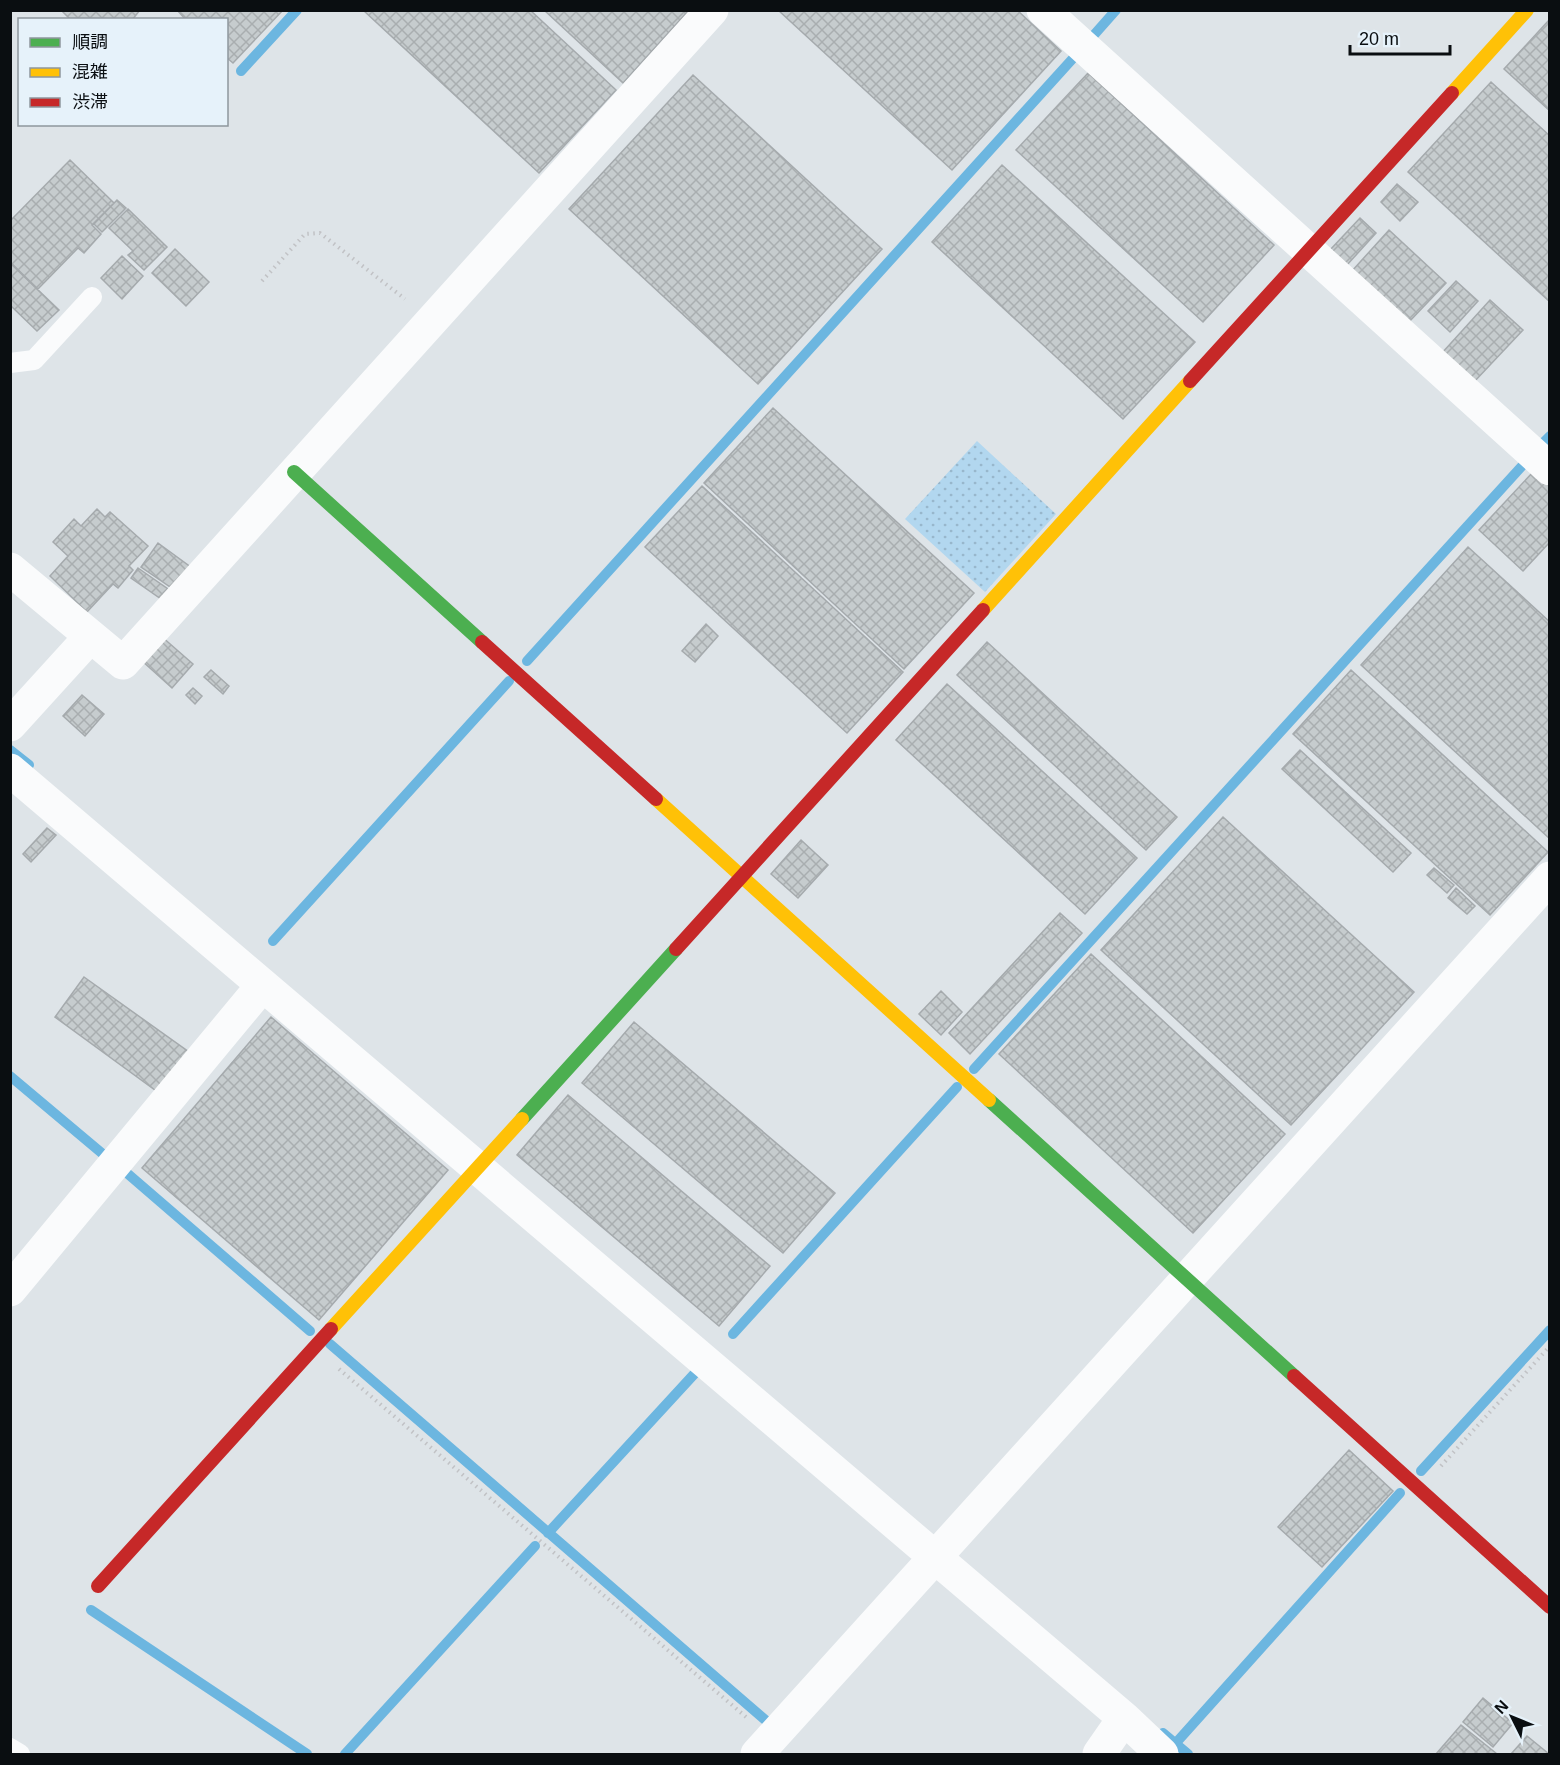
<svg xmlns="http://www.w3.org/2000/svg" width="1560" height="1765" viewBox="0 0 1560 1765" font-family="Helvetica,'Noto Sans JP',sans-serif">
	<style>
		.grass { fill: url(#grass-dots) }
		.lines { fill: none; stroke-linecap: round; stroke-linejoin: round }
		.stream { stroke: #6cb6e0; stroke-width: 10 }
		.building { fill: url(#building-cross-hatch); stroke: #a5aaad; stroke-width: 1.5 }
		.path { stroke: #c1c2c5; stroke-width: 4; stroke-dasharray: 1.5 4.5; stroke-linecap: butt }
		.lane { stroke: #fafbfc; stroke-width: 20 }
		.street { stroke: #fafbfc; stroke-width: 33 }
		.fast { stroke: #4caf50; stroke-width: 14 }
		.slow { stroke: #ffc107; stroke-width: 14 }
		.jam { stroke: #c62828; stroke-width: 14 }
	</style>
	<defs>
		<pattern id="grass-dots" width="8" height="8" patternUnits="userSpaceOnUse" patternTransform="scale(1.5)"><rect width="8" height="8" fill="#b2d7ef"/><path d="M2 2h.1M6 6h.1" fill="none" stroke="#98b7cc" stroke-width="1.8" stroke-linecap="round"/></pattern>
		<pattern id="building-cross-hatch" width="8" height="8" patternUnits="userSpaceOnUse" patternTransform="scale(1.5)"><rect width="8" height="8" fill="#c6ccce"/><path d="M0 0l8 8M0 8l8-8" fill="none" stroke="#a9aeb0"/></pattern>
	</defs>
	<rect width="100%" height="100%" fill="#dee4e8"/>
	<!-- grass -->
	<path class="grass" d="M977 441 1056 514 985 592 905 519Z"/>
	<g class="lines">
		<!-- stream -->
		<path class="stream" d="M1093 36 1116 10
			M241 71 297 10
			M1541 445 1550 436
			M527 661 1076 55
			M10 750 29 765
			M273 941 509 681
			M974 1069 1522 466
			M10 1076 110 1160
			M128 1174 310 1331
			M733 1334 957 1087
			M330 1344 770 1724
			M1421 1471 1550 1330
			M548 1533 697 1371
			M91 1610 307 1754
			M1163 1733 1188 1754
			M1175 1744 1400 1493
			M345 1754 535 1546"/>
	</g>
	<!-- building -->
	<path class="building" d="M61 10H140L132 20H71Z
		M177 10H283L233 63 226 57V20H186Z
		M363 10H530L616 90 539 173Z
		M544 10H689L623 83Z
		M778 10H1017L1061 51 952 170Z
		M1550 19V111L1504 69Z
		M1088 73 1274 245 1203 322 1016 150Z
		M693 75 882 249 758 384 569 209Z
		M1491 82 1550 136V302L1408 172Z
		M70 160 114 203 92 225 101 234 84 253 78 248 38 289 10 262V221Z
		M1002 165 1195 342 1123 419 932 242Z
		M1397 184 1418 202 1400 221 1381 202Z
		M117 200 126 208 102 232 94 224Z
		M128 209 167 247 144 270 128 255 133 251 109 228Z
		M1360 218 1376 233 1347 265 1330 250Z
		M1389 230 1446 283 1408 323 1352 271Z
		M175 249 209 282 186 306 152 273Z
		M122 256 143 276 122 299 101 278Z
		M10 263 59 310 37 331 12 307 10 308Z
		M1456 281 1478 301 1450 332 1428 311Z
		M1490 300 1523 330 1474 382 1442 353Z
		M773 408 974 593 904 669 704 483Z
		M1533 472 1550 487V542L1523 571 1479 530Z
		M702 486 903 672 847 733 645 547Z
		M97 509 105 517 110 512 148 546 129 566 133 570 118 588 113 584 87 612 50 576 68 556 53 542 74 519 81 526Z
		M158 543 192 568 176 591 141 567Z
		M1468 547 1550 622V839L1361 665Z
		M138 568 168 589 161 599 131 578Z
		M706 624 718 636 695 662 682 651Z
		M161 636 193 664 172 688 141 660Z
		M987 642 1177 817 1146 850 957 675Z
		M211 670 229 686 223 694 204 677Z
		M1351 670 1548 852 1490 915 1293 734Z
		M947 684 1137 858 1085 914 896 740Z
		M193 688 202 696 195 704 186 695Z
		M82 695 104 714 85 736 63 716Z
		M1300 750 1411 853 1393 872 1282 769Z
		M1223 817 1414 992 1291 1125 1101 950Z
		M47 828 56 835 31 862 23 854Z
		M801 840 828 865 798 898 771 874Z
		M1434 868 1454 885 1447 893 1427 875Z
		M1456 888 1475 906 1467 914 1448 898Z
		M1060 913 1082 933 970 1054 949 1033Z
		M1091 954 1285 1134 1193 1233 999 1054Z
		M84 977 189 1052 159 1093 55 1017Z
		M941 991 962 1012 941 1035 919 1014Z
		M271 1017 448 1170 319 1320 142 1168Z
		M634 1022 835 1193 783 1253 582 1083Z
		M568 1095 770 1266 719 1326 517 1155Z
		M1349 1450 1393 1491 1322 1567 1278 1527Z
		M1483 1698 1513 1723 1493 1747 1463 1722Z
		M1461 1725 1497 1754H1436Z
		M1527 1736 1549 1754H1511Z"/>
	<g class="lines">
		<!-- path -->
		<path class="path" d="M262 281 305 234 320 233 405 299
			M339 1369 746 1717
			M1441 1466 1550 1346"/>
		<!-- lane -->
		<path class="lane" d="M10 363 34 360 92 297
			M10 1748 20 1754"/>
		<!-- street -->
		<path class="street" d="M1043 10 1550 469
			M10 569 123 663 712 10
			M10 725 90 637
			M10 770 1124 1718 1099 1754
			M10 1290 262 986
			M1124 1718 1162 1754
			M757 1754 1550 878"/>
		<!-- fast -->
		<path class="fast" d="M294 472 482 642
			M989 1100 1294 1376
			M522 1119 676 949"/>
		<!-- slow -->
		<path class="slow" d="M1452 93 1527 10
			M983 610 1190 381
			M656 799 989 1100
			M331 1329 522 1119"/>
		<!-- jam -->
		<path class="jam" d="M1190 381 1452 93
			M482 642 656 799
			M676 949 983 610
			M1294 1376 1550 1607
			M98 1586 331 1329"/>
	</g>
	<!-- border -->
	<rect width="1560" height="1765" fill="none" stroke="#0a0e11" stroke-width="24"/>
	<!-- legend -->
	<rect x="18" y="18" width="210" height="108" fill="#e6f2fa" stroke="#8e979d" stroke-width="1.5"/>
	<rect x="30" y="38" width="30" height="9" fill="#4caf50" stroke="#8e979d" stroke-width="1.5"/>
	<text x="72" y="48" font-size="18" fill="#0a0e11">順調</text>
	<rect x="30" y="68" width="30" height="9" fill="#ffc107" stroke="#8e979d" stroke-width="1.5"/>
	<text x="72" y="78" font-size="18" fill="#0a0e11">混雑</text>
	<rect x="30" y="98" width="30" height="9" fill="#c62828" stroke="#8e979d" stroke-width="1.5"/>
	<text x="72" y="108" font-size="18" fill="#0a0e11">渋滞</text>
	<!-- north arrow -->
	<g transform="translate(1512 1717) rotate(313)" stroke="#e6f2fa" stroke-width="4.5" paint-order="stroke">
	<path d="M0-4.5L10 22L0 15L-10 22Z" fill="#0a0e11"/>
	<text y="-9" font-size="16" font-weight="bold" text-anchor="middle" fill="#0a0e11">N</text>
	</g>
	<!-- scale -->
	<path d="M1350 45v9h100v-9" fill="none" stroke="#0a0e11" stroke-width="3"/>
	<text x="1359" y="45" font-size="18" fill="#0a0e11" stroke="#e6f2fa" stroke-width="4.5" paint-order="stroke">20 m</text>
</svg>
